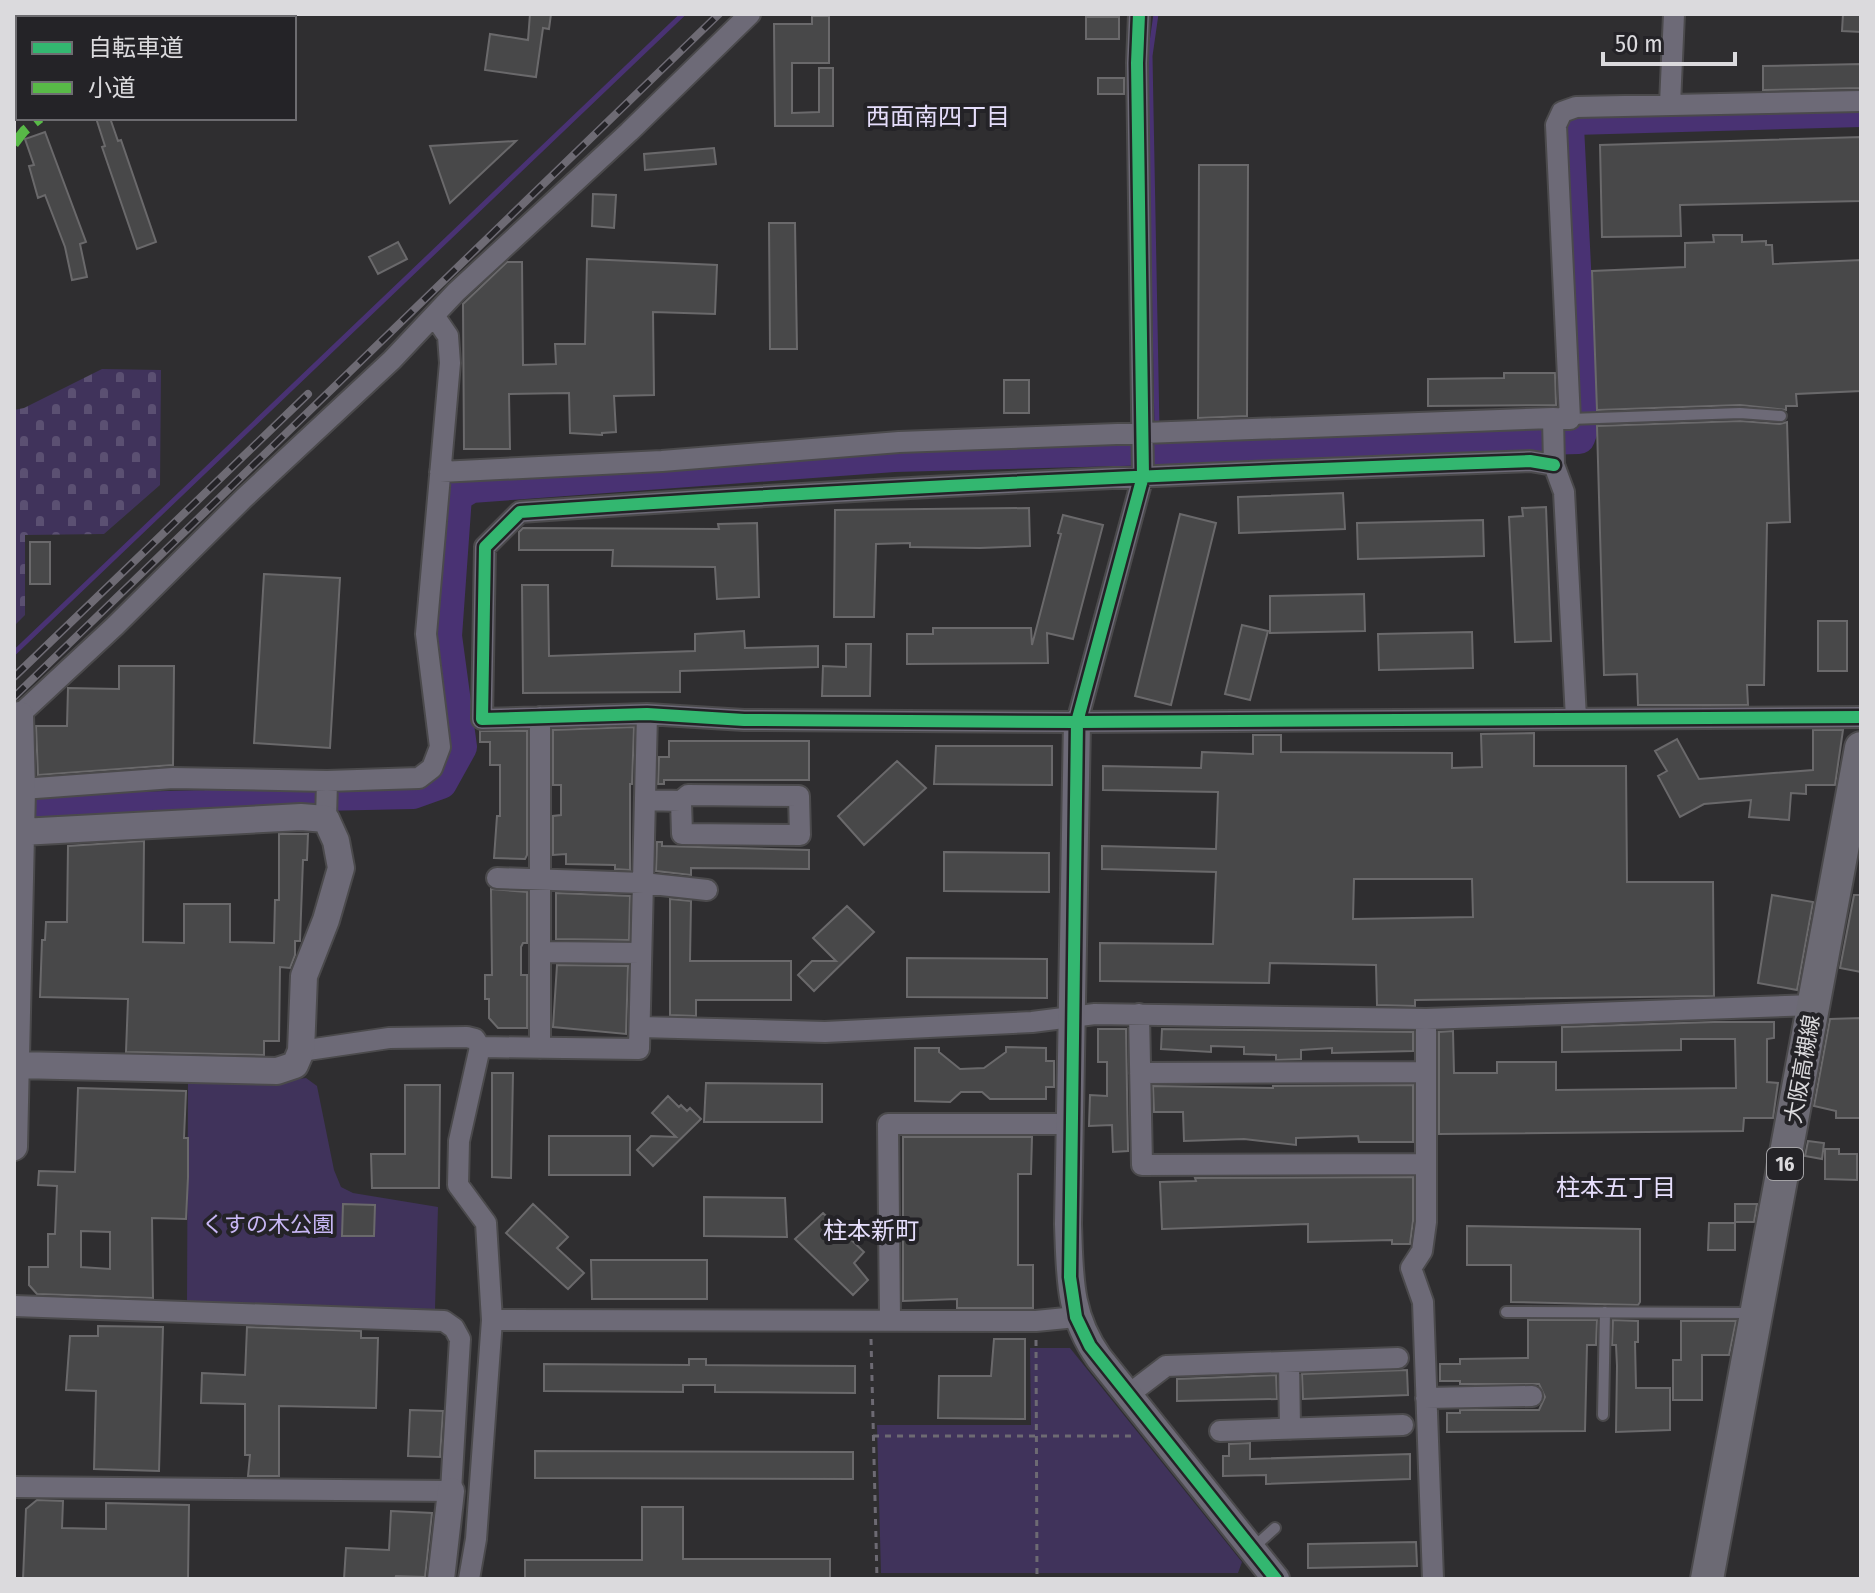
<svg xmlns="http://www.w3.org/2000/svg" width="1875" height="1593" viewBox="0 0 1875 1593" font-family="'Fira Sans Condensed','Noto Sans JP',sans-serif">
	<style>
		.cemetery { fill: url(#cemetery-stones) }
		.park { fill: #40335b }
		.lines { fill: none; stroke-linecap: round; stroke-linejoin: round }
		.stream { stroke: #493273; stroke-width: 5 }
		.river { stroke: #493273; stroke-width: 32 }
		.building { fill: #484849; stroke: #6a696b; stroke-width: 2; fill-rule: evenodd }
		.service-casing { stroke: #4b4a4c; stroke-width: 14 }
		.minor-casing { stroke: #4b4a4c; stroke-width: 24 }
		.tertiary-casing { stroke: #4b4a4c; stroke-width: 30 }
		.primary-casing { stroke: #4b4a4c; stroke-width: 36 }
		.path { stroke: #6d6a73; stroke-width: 3; stroke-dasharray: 6 6; stroke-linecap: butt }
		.service { stroke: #6d6a77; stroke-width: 10 }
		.minor { stroke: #6d6a77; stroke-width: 20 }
		.tertiary { stroke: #6d6a77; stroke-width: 26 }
		.primary { stroke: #6c6a74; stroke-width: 32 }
		.rail-casing { stroke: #6e6b74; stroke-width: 8 }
		.rail { stroke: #242327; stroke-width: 5; stroke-dasharray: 15; stroke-linecap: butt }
		.quiet { stroke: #58b947; stroke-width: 10; stroke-dasharray: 20 10; stroke-linecap: butt }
		.cycleway-casing { stroke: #242327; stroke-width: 17 }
		.cycleway { stroke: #33b770; stroke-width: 12 }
		.labels { text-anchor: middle; stroke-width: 8; stroke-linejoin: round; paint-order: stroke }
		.shield { fill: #242327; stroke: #a4a3a6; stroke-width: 2 }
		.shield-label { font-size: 20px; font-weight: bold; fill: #dbdadd }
		.street-label { font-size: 22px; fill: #dbdadd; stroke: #242327 }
		.park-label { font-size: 22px; fill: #c8b7f5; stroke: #242327 }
		.neighbourhood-label { font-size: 24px; fill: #e6defc; stroke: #242327 }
	</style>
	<defs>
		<pattern id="cemetery-stones" width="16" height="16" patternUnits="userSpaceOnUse" patternTransform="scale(2)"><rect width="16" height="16" fill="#40335b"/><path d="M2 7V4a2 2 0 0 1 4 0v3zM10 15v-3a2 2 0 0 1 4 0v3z" fill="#5b5072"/></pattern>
	</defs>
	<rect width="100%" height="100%" fill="#2f2e30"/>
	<!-- cemetery -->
	<path class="cemetery" d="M102 369 161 370 160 485 104 534 25 535V615L14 626V410L24 408Z"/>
	<!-- park -->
	<path class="park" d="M306 1078 317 1086 334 1170 341 1187 353 1193 438 1207 435 1309 187 1303 188 1080 276 1082Z
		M1030 1348H1070L1242 1562 1238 1573H881L877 1425H1031Z"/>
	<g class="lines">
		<!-- stream -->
		<path class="stream" d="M1156 14 1150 56 1157 429
			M136 18 140 14
			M14 105 18 103
			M1157 439V450
			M14 653 683 14"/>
		<!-- river -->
		<path class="river" d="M14 811 206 806 319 795 413 793 441 783 461 747 446 636 456 496 471 487 894 456 1579 438 1583 427 1568 126 1574 119 1861 111"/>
	</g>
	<!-- building -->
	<path class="building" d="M530 14H551L549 29 543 28 536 77 485 70 490 34 528 40Z
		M1843 14H1861V32L1842 31Z
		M812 16H829V63H792V113L819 112V68H833V126H775L774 24H812Z
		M1086 17H1119V39H1086Z
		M1861 64V88L1763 90V66Z
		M1098 78H1124V94H1098Z
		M96 118H110L118 141 121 140 156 242 137 249 102 147 105 146Z
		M45 132 86 242 80 244 87 277 72 280 65 247 45 195 38 198 29 166 34 165 25 139Z
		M1861 137V201L1680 205 1681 236 1602 237 1600 145Z
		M516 141 450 203 430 146Z
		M714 148 716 164 645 170 644 154Z
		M1199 165H1248L1247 416 1198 418Z
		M593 194 616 195 614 228 592 226Z
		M769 223H795L797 349H770Z
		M1713 235H1742V242L1766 241V245H1772L1773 264 1861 260V391L1796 394 1797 406H1786V410L1740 405 1597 410 1592 271 1685 267V243L1714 242Z
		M398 242 407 259 378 274 369 257Z
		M587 259 717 265 715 314 653 312 654 395 614 396 616 432 602 433V435L570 433 569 393 509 394 510 449H464L463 304 507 262H522L523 365 556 364 555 344H585Z
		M1504 373H1555L1556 405 1428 406V379L1504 378Z
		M1004 380H1029V413H1004Z
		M1740 421 1780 424 1787 422 1790 522 1767 523 1764 685H1747L1748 705H1638L1637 674 1604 675 1597 426Z
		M1343 493 1345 529 1239 533 1238 497Z
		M1546 507 1551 641 1515 642 1509 517 1523 516 1522 508Z
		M1029 508 1030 546 980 548 910 547V543L876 544 874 617H834L835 510Z
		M1180 514 1216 523 1171 705 1135 696Z
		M1063 515 1103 525 1073 639 1047 633 1048 663 907 664V634H933V628H1031L1032 645 1061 534 1058 533Z
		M1483 520 1484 556 1358 559 1357 523Z
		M757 523 759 597 717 599 715 567 612 566 613 550H519V532L523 528 719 529 718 524Z
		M30 542H50V584H30Z
		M264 574 340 578 330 748 254 743Z
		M522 585H548L549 656 695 651V634L744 631 745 648 818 646V667L680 671V692L523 693Z
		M1364 594 1365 631 1270 633V596Z
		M1818 621H1847V671H1818Z
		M1242 625 1268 631 1250 700 1225 694Z
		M1472 632 1473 668 1379 670 1378 634Z
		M846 644H871L870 696H822L823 666 846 667Z
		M119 666H174L173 765 38 775 36 726H67L68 688 119 689Z
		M634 727 632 784H630V870L615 869V865L566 864V854L553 855V816L561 815V785H553V730Z
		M1813 730H1843L1835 785H1806V794L1791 793 1789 820 1749 817 1751 800 1704 804 1680 817 1658 776 1667 771 1655 751 1677 739 1699 779 1813 770Z
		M480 731H527V855L525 859 494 858 497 816H500V765H490V742H480Z
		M1534 733V766H1626L1627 882H1713L1714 996 1415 1000V1006L1377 1005 1376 965 1270 963 1269 983 1100 981V943L1213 944 1216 872 1102 869V846L1216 849 1218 792 1103 790V766L1201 768 1202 752 1253 754V735H1281V752L1452 753V768L1482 767 1481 734ZM1354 879H1472L1473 917 1353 919Z
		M669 741H809V780H664V784H658L659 757H669Z
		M936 746H1052V785L934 784Z
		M897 761 926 788 864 845 838 816Z
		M279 834H308L307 860H303L300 941H295V955L290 968 280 967 279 1041H264V1055L126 1052 128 999 40 997 42 940H45L46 922H67L68 846 144 841 143 942 184 943V904H230V942L274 943 275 900H279Z
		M657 842H662V846L809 850V869L691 868V875L656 871Z
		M944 852 1049 853V892L944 891Z
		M491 889 527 892V943H523L521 947V975H527V1028H498L489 1018V999H485V975H492Z
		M556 893 630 896 629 940 556 939Z
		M1772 895 1813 902 1797 990 1758 983Z
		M1854 895H1861V972L1840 968Z
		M670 899 691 901 690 961H791V1000H696V1016L670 1015Z
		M847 906 874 932 814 991 798 975 812 961H836L813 938Z
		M907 958 1047 959V998L907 997Z
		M557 965 628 966 626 1034 553 1027Z
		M1861 1018V1118H1836V1111L1814 1106 1830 1019Z
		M1714 1022H1774V1038L1767 1039V1082L1778 1083 1773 1118H1744L1743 1131 1439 1134V1032L1453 1031 1454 1073H1497V1062H1556V1090L1736 1088 1735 1039H1681V1050L1562 1052V1027Z
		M1098 1029H1126L1128 1151 1113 1152 1112 1125 1089 1126 1090 1095 1107 1096V1062H1098Z
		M1162 1029 1413 1032V1051L1332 1053V1048L1301 1050V1059L1276 1060V1055L1244 1054V1047L1211 1046V1052L1161 1049Z
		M1006 1047 1046 1048V1061H1054V1087H1046V1099H990L982 1092H961L950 1102 915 1101V1048H939V1052L960 1069 984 1068 1006 1052Z
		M492 1073H513L511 1178 492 1177Z
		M706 1083 822 1084V1122H704Z
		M405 1085H440L439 1188H372L371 1154H405Z
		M1413 1085V1142H1359L1358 1136 1296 1138V1145L1244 1139 1184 1141 1183 1112H1154L1153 1086 1273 1088V1086Z
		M78 1088 186 1091 184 1138H188V1177L186 1219 152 1218 153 1298 37 1294 29 1285V1267H48V1234H55L57 1186 38 1185 39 1171 75 1172ZM81 1231 110 1232V1269L81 1267Z
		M668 1096 679 1107 681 1105 687 1111 690 1108 701 1119 653 1166 637 1150 651 1136 676 1137 652 1113Z
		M549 1136H630V1175H549Z
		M903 1137H1032L1031 1174H1018V1265H1033V1308H957V1299L903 1301Z
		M1808 1141 1824 1143 1822 1159 1805 1156Z
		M1825 1149H1839V1154H1857V1180L1825 1179Z
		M1413 1177V1221L1410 1244H1392V1240L1308 1242V1224L1162 1229 1160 1182 1196 1181 1195 1178Z
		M704 1197 785 1198 787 1237 704 1236Z
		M343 1204 375 1205 374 1236H342Z
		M533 1204 568 1237 557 1248 584 1273 568 1289 506 1233Z
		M1735 1204H1757L1754 1222H1735Z
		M823 1213 864 1252 854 1263 868 1280 853 1295 795 1239Z
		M1709 1223H1735V1250H1708Z
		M1467 1226 1640 1229V1302L1638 1305 1511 1302V1265H1467Z
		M591 1260H707V1299H592Z
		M1528 1320H1597L1596 1345H1587L1585 1431 1447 1432V1413H1460V1410H1539L1545 1397 1539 1384H1460V1381H1440V1364H1460V1359L1528 1358Z
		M1613 1320 1638 1321V1342H1635L1636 1388H1670V1430L1616 1432 1617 1366 1616 1345H1612Z
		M1681 1321H1736L1729 1355H1702V1400H1673V1360H1681Z
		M98 1326 163 1327 159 1471 94 1469 96 1391 66 1390 70 1336H98Z
		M247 1327 361 1331V1338H378L376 1408 279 1406V1476H248L250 1455H245V1404L201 1403 202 1373 245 1375Z
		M994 1339H1025V1419L938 1418 939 1376H991Z
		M689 1359H706V1365L855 1366V1393L715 1392V1385H683V1392L544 1391V1364L689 1365Z
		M1407 1370 1408 1395 1303 1399 1302 1374Z
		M1276 1375 1277 1399 1177 1401V1379Z
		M410 1410 443 1411 440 1457 408 1456Z
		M1250 1443V1459L1410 1454V1479L1266 1484V1475L1223 1476V1456H1229V1444Z
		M535 1451 853 1452V1479L535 1478Z
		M37 1500 63 1501 62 1528 106 1529V1503L189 1505 188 1579H23L26 1509Z
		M642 1507H683V1559H830V1579H525V1560H642Z
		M391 1511 432 1513 425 1577 396 1576 395 1579H344L346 1548 389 1550Z
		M1416 1542 1417 1566 1308 1568V1544Z"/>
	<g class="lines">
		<!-- service casing -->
		<g class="service-casing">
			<path id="service" d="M1570 419 1740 413 1781 416
				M1506 1312 1752 1313
				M1603 1415 1605 1312
				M1254 1547 1275 1528"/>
		</g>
		<!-- minor casing -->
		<g class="minor-casing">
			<path id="minor" d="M170 16 173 14
				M1670 104 1674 14
				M1554 465 1530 461C1193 473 856 488 520 512L485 547 482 719 647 714 744 720 1077 722 1861 717
				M440 472 662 461 899 442 1553 418
				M1576 718 1564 492 1554 465 1553 418 1570 419 1556 125 1562 112 1576 107 1861 101
				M14 720 115 626 244 498 392 360 456 292 629 132 750 14
				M1077 722 1143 476 1137 63 1139 14
				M22 789 173 778 327 781 419 778 432 768 440 747 426 634 450 363 448 336 435 317
				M645 800 681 801 682 834 800 835 799 796 688 795 681 801
				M326 819 327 781
				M497 878 643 883 707 890
				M540 952 641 953
				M1139 1014 1142 1165 1424 1164
				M1426 1019V1222L1422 1251 1411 1268 1423 1302 1433 1579
				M640 1027 825 1032 1032 1022 1095 1014 1426 1019 1814 1005
				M540 1048V717
				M301 1051 389 1038 467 1037 475 1039 480 1047 639 1049 647 714
				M1140 1073 1426 1072
				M14 1306 444 1321 454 1328 460 1339 451 1491 14 1487
				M890 1319 888 1124H1070
				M492 1320 1036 1321 1076 1317
				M1289 1362 1290 1429
				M1128 1395 1166 1366 1398 1358
				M1426 1398 1532 1396
				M1220 1431 1403 1425
				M469 1579 476 1539 492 1320 486 1223 458 1185 459 1141 480 1047"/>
		</g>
		<!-- tertiary casing -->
		<g class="tertiary-casing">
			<path id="tertiary" d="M1077 722 1068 1224C1070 1276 1068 1314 1099 1358L1276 1579
				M17 1065 277 1071 295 1065 301 1051 304 976 326 920 341 868 336 841 326 819 301 817 21 832
				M14 1147 22 789 20 715
				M441 1579 451 1491"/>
		</g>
		<!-- primary casing -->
		<g class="primary-casing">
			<path id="primary" d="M1707 1579 1861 748"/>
		</g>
		<!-- path -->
		<path class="path" d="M871 1339 877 1579
			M1036 1340 1037 1579
			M873 1436H1133"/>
		<!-- service -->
		<use href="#service" class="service"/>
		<!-- minor -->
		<use href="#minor" class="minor"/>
		<!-- tertiary -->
		<use href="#tertiary" class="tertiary"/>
		<!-- primary -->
		<use href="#primary" class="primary"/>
		<!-- rail casing -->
		<g class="rail-casing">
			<path id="rail" d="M14 677 308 394
				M14 697 719 14"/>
		</g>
		<!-- rail -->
		<use href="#rail" class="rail"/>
		<!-- quiet -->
		<path class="quiet" d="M168 18 170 16
			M14 144 24 131 40 118"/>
		<!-- cycleway casing -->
		<g class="cycleway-casing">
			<path id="cycleway" d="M1139 14 1137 63 1143 476 1077 722 1070 1277 1076 1317 1090 1346 1276 1579
				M1554 465 1530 461C1193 473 856 488 520 512L485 547 482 719 647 714 744 720 1077 722 1861 717"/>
		</g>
		<!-- cycleway -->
		<use href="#cycleway" class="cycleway"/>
	</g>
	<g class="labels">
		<!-- shield labels -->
		<rect class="shield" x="1767" y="1148" width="36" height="32" rx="6"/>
		<g class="shield-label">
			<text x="1785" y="1171">16</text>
		</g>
		<!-- street labels -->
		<g class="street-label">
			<text transform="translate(1802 1069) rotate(-80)" y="8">大阪高槻線</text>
		</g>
		<!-- park labels -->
		<g class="park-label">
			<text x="268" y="1232">くすの木公園</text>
		</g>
		<!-- neighbourhood labels -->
		<g class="neighbourhood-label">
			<text x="938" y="125">西面南四丁目</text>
			<text x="1616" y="1196">柱本五丁目</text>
			<text x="871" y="1239">柱本新町</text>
		</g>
	</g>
	<!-- border -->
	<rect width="1875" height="1593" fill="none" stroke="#dbdadd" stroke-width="32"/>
	<!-- legend -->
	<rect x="16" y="16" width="280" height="104" fill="#242327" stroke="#6d6c70" stroke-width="2"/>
	<rect x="32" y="42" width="40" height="12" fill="#33b770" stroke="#6d6c70" stroke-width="2"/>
	<text x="88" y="56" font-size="24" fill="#dbdadd">自転車道</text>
	<rect x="32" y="82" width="40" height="12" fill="#58b947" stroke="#6d6c70" stroke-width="2"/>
	<text x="88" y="96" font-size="24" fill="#dbdadd">小道</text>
	<!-- scale -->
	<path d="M1603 52v12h132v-12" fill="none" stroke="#dbdadd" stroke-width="4"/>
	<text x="1615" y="52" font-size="24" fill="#dbdadd" stroke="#242327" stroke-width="6" paint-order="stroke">50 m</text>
</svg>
